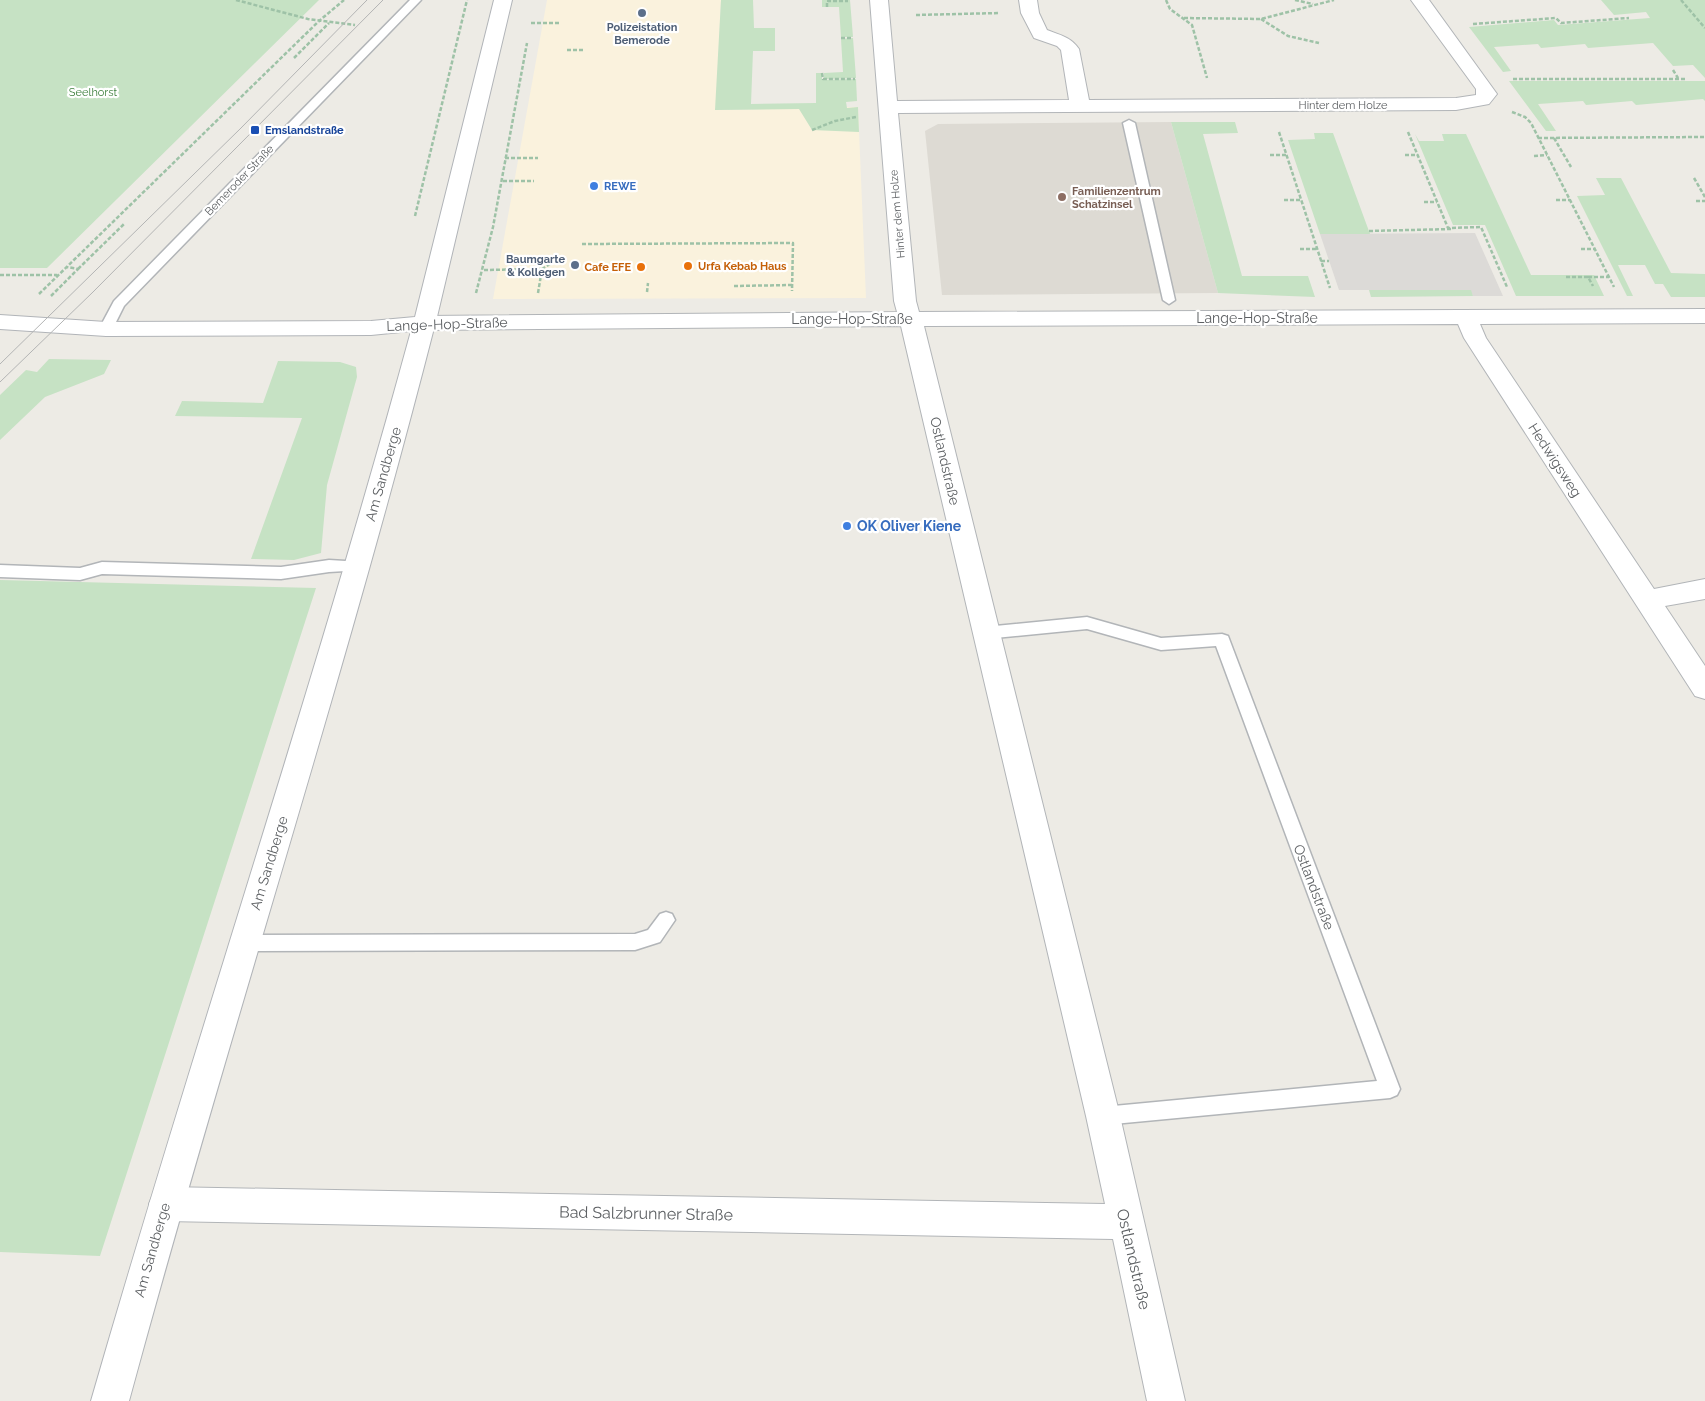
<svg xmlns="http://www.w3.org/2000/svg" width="1705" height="1401" viewBox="0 0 1705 1401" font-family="Raleway,sans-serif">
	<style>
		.commercial { fill: #faf2dd }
		.industrial { fill: #dcdad7 }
		.education { fill: #dddad3 }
		.green { fill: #c6e2c4 }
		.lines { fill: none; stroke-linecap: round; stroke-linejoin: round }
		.lane-casing { stroke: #b2b5b8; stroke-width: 3 }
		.street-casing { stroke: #b2b5b8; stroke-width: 2 }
		.secondary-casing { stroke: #b1b4b8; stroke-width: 2 }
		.path { stroke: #9ec2a7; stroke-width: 2.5; stroke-dasharray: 4 2; stroke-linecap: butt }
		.lane { fill: #fff; fill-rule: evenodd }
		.street { fill: #fff; fill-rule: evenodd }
		.secondary { fill: #fff; fill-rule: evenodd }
		.tram { stroke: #b3b4b4; stroke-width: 1 }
		.service-dot { fill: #5c6f8a; stroke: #fff; stroke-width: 2 }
		.transit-dot { fill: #1a4fb4; stroke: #fff; stroke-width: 2 }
		.shop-dot { fill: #3f7fe0; stroke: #fff; stroke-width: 2 }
		.education-dot { fill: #8d6e63; stroke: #fff; stroke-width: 2 }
		.food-dot { fill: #e8710a; stroke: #fff; stroke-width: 2 }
		.labels { text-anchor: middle; stroke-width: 4.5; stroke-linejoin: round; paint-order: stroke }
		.far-service-label { font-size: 11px; font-weight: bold; fill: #4e5e75; stroke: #fff }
		.far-park-label { font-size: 11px; fill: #3f803f; stroke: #fff }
		.far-street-label { font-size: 11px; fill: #5d6063; stroke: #fff }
		.far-transit-label { font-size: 11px; font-weight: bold; fill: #164399; stroke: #fff; text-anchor: start }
		.far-shop-label { font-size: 11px; font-weight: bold; fill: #366cbe; stroke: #fff; text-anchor: start }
		.far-education-label { font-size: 11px; font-weight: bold; fill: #785e54; stroke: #fff; text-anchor: start }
		.far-food-label { font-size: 11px; font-weight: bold; fill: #c56008; stroke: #fff; text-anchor: start }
		.street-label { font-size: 14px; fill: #5d6063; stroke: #fff }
		.shop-label { font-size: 14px; font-weight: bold; fill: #366cbe; stroke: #fff; text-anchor: start }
		.near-street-label { font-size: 16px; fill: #5d6063; stroke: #fff }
	</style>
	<rect width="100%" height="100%" fill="#edebe5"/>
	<!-- commercial -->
	<path class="commercial" d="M547 0H721L716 110 858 107 866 298 493 299Z"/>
	<!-- industrial -->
	<path class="industrial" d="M1475 233 1503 296H1473L1470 290H1339L1320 234Z"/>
	<!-- education -->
	<path class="education" d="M1171 122 1218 293 942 295 925 131 938 124Z"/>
	<!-- green -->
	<path class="green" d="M0 0H319L47 268H0Z
		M721 0H753L754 28H775V51H753L751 104 816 103V73H822V80L856 79 857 101 846 102 847 108 858 107 859 132 812 130 799 109 715 110Z
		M822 0H850L853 37H841L839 7H828V1L826 7H822Z
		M1601 0H1705V78L1693 65 1673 66 1653 43 1588 48 1585 44 1541 48 1538 44 1494 47 1511 71 1503 72 1469 27 1554 20 1558 25 1650 18 1646 12 1614 15Z
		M853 38 856 78 824 79V73L843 72 841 39Z
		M1509 81H1705V101L1703 99 1636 105 1632 101 1586 105 1583 101 1538 104 1556 131H1546Z
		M1171 122H1235L1238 133 1203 134 1242 276H1308L1315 297 1218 293Z
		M1314 133H1333L1370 234H1320L1288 140 1315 139Z
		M1415 134 1419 141H1444L1442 134H1466L1531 275H1594L1604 296H1516L1485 225H1453Z
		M1596 178H1621L1671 273 1705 274V297H1671L1663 284H1655L1645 265H1618L1633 296H1627L1577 196 1605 195Z
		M1369 290H1471L1473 296 1371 297Z
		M49 359 111 360 104 374 45 397 0 440V395L26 370 37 372Z
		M278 361 340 362 356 367 357 377 327 485 321 553 294 560 251 559 302 418 175 416 182 401 263 403Z
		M0 580 316 588 100 1256 0 1252Z"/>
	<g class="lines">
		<!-- lane casing -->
		<g class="lane-casing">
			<path id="lane" d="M410 0H421L124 306 111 332H101L99 329 114 301Z
				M1129 120 1135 123 1175 300 1169 304 1163 300 1123 123Z
				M329 560 362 562 365 566 362 570 329 572 281 579 102 574 80 580 0 577V565L80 568 102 562 281 567Z
				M1087 617 1161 638 1222 634 1228 636 1400 1089 1397 1095 1390 1098 1103 1125 1096 1123 1093 1116 1096 1109 1103 1107 1377 1081 1216 646 1161 650 1087 629 985 639 979 637 977 633 979 629 985 627Z
				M666 912 672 914 675 920 660 942 635 950 245 951 239 949 236 943 239 937 245 935 635 934 648 930 660 914Z"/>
		</g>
		<!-- street casing -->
		<g class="street-casing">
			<path id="street" d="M870 0H888L897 101 1069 100 1061 50 1057 46 1034 38 1021 13 1019 0H1037L1039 13 1047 30C1060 35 1071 37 1079 49L1089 100 1456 98 1476 95V89L1411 0H1429L1497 94 1489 104 1456 110 898 113 916 301 919 312 1705 309V323L1480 324 1486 338 1654 589 1705 579V599L1665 606 1705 666V699L1695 696 1464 338 1458 324 924 326 1120 1116 1185 1401H1147L1113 1239 166 1221 154 1216 149 1204 154 1192 166 1187 1105 1204 1086 1116 901 326 426 330 418 328 415 323 418 318 426 316 897 312 894 301Z"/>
		</g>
		<!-- secondary casing -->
		<g class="secondary-casing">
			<path id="secondary" d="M494 0H512L436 321 437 323 434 328C342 688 226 1042 129 1401H91C194 1043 313 691 411 331L371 335 106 336 0 329V315L106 322 371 321 415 317Z"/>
		</g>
		<!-- path -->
		<path class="path" d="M236 0 308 19 355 25
			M1166 0 1170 9 1192 25 1207 78
			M1295 0 1313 4
			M1681 0 1705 28
			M827 7V1H848
			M916 15 1000 13
			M1184 18 1261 19 1334 0
			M1261 19 1288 36 1319 43
			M531 23H561
			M1473 24 1556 18 1561 23 1629 18
			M841 38H851
			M567 50H584
			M294 58 329 23
			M1673 70 1678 78
			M822 73 823 79H855
			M1513 79H1685
			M1512 112 1525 117 1531 123 1614 287
			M812 130 835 121 856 117
			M1279 132 1330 288
			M1408 132 1448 228 1481 227 1507 287
			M1538 138 1705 137
			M1554 138 1571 167
			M1270 155H1286
			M1405 155H1418
			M1534 156 1547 155
			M505 158H538
			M1694 178 1705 197
			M503 181H534
			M1284 200H1300
			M1556 200H1570
			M1696 201H1705
			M1424 202H1437
			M415 216 467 0
			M1369 231 1451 229
			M582 244 793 243 792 291
			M1300 249H1317
			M1581 249H1595
			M1321 261H1329
			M78 269 124 224
			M484 270 542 269
			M0 275H57
			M1566 277H1588L1593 286
			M1588 277H1609
			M734 286 792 285
			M647 292 648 283
			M476 293 493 227 527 43
			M538 293 542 269 550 264
			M39 294 319 21 344 0
			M51 296 78 269 67 267"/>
		<!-- lane -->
		<use href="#lane" class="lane"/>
		<!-- street -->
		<use href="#street" class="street"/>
		<!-- secondary -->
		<use href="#secondary" class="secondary"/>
		<!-- tram -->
		<path class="tram" d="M0 364 241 128 367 0
			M0 382 93 292 383 0"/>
	</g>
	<!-- markers -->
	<g class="service-dot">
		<circle cx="642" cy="13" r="5"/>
		<circle cx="575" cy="265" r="5"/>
	</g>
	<rect class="transit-dot" x="250" y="125" width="10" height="10" rx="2.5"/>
	<g class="shop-dot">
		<circle cx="594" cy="186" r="5"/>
		<circle cx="847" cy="526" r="5"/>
	</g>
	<circle class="education-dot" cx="1062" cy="197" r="5"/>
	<g class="food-dot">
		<circle cx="688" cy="266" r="5"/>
		<circle cx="641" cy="267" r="5"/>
	</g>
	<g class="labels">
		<!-- far-service labels -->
		<g class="far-service-label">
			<text x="642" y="31">Polizeistation<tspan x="642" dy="13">Bemerode</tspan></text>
			<text x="565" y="263" text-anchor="end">Baumgarte<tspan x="565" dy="13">&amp; Kollegen</tspan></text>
		</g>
		<!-- far-park labels -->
		<g class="far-park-label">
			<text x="93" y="96">Seelhorst</text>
		</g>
		<!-- far-street labels -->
		<g class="far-street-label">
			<text x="1343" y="109">Hinter dem Holze</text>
			<text transform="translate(239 180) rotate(-46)" y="4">Bemeroder Straße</text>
			<text transform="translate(897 214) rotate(-95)" y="4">Hinter dem Holze</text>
		</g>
		<!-- far-transit labels -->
		<g class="far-transit-label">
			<text x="265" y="134">Emslandstraße</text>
		</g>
		<!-- far-shop labels -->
		<g class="far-shop-label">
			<text x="604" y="190">REWE</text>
		</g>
		<!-- far-education labels -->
		<g class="far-education-label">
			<text x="1072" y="195">Familienzentrum<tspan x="1072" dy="13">Schatzinsel</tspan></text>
		</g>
		<!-- far-food labels -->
		<g class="far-food-label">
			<text x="698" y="270">Urfa Kebab Haus</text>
			<text x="631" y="271" text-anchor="end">Cafe EFE</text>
		</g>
		<!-- street labels -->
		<g class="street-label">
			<text x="1257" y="323">Lange-Hop-Straße</text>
			<text x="852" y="324">Lange-Hop-Straße</text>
			<text transform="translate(447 324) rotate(-2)" y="5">Lange-Hop-Straße</text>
			<text transform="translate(1555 460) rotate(57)" y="5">Hedwigsweg</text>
			<text transform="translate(945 461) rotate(77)" y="5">Ostlandstraße</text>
			<text transform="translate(383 474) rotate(-74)" y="5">Am Sandberge</text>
			<text transform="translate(269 863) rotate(-73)" y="5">Am Sandberge</text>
			<text transform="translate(1314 887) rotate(69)" y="5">Ostlandstraße</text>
			<text transform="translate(152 1250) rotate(-74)" y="5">Am Sandberge</text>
		</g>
		<!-- shop labels -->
		<g class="shop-label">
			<text x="857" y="531">OK Oliver Kiene</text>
		</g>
		<!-- near-street labels -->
		<g class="near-street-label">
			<text transform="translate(646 1213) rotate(1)" y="6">Bad Salzbrunner Straße</text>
			<text transform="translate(1134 1259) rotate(77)" y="6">Ostlandstraße</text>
		</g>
	</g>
</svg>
